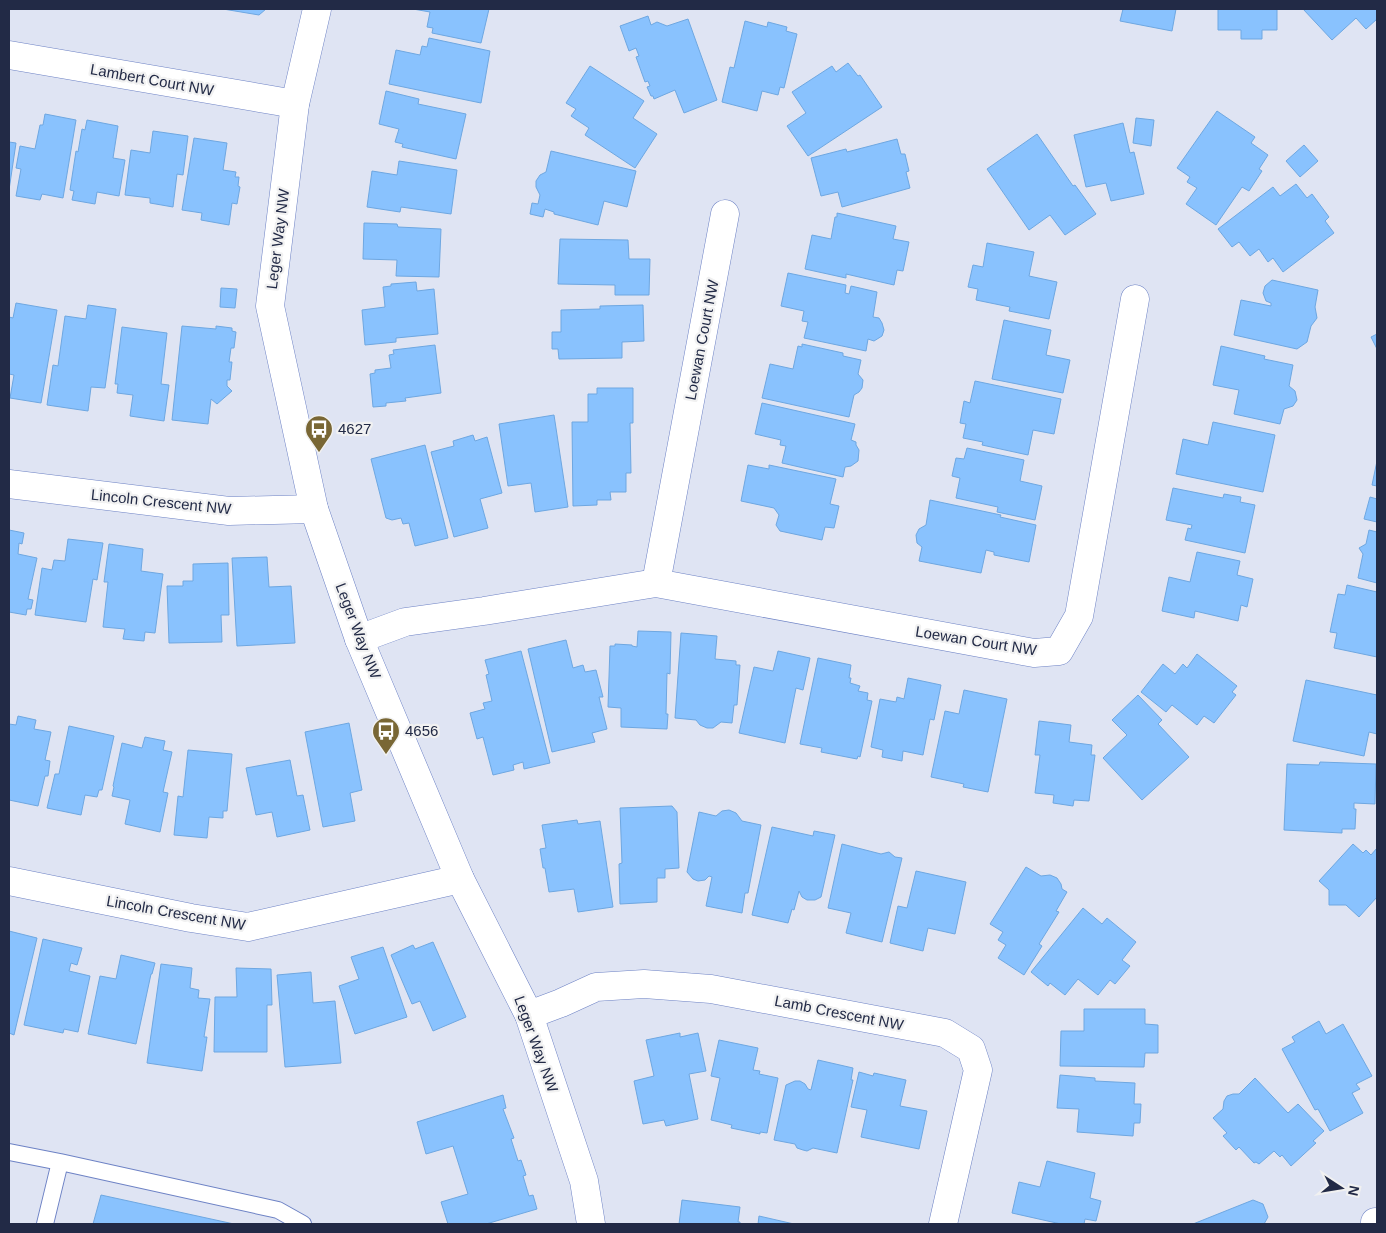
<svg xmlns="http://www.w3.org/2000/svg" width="1386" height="1233" viewBox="0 0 1386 1233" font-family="Arial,sans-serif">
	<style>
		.building { fill: #89c2fe; stroke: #6ea7e1 }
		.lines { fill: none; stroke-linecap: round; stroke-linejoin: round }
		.lane-casing { stroke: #6d82c5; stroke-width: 18 }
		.street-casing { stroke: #6d82c5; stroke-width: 29 }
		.secondary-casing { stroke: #6d82c5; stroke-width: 29 }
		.lane { stroke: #fff; stroke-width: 16 }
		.street { stroke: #fff; stroke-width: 28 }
		.secondary { stroke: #fff; stroke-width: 28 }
		.labels { text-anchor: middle; stroke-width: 4.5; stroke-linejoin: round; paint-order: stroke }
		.street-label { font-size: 15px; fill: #222a46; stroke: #f1f1f1 }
		.poi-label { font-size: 15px; fill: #222a46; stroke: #f1f1f1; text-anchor: start }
	</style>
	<rect width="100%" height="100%" fill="#dfe4f3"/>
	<!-- building -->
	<path class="building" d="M223 9H266L259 15Z
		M413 9H489L481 43 432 33 433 28 427 27 430 12Z
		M1123 9H1176L1172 31 1120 21Z
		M1218 9H1277V30H1262V39H1241V30H1218Z
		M1303 9H1377V19L1366 29 1356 18 1332 40Z
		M648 16 651 25 657 22 667 26 688 19 717 100 684 113 675 90 654 99 653 96H651L647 87 650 86 648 81 645 82 636 57 639 56 636 48 629 51 620 26Z
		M745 21 767 27 768 22 787 27 786 31 797 34 784 88 780 87 778 95 762 91 757 111 722 102 730 67 734 68Z
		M429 38 490 51 481 103 389 84 396 50 420 55 422 46 427 47Z
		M848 63 858 76 860 75 882 107 808 156 787 126 806 113 792 92 832 66 836 72Z
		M590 66 644 101 633 118 657 134 635 168 585 135 589 128 571 116 576 109 566 103Z
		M386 91 419 99 418 104 466 114 456 159 402 147 403 144 395 142 399 129 379 124Z
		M1217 111 1255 137 1251 143 1268 155 1259 169 1262 171 1249 191 1242 187 1216 225 1186 204 1197 188 1187 182 1190 177 1177 168Z
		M45 114 76 120 63 198 42 194 40 200 16 196 21 169 16 168 20 146 35 149 40 125H43Z
		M1136 118 1154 120 1151 146 1133 143Z
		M87 120 118 126 113 158 125 160 119 196 97 192 95 204 72 200 74 191 70 190 76 151 78 152 82 129 85 130Z
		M1123 123 1130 153 1134 152 1144 194 1111 201 1106 183 1086 187 1074 135Z
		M153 131 188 136 183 175 177 174 173 207 150 203V198L125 195 131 150 150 153Z
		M1037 134 1073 186 1075 185 1096 214 1065 235 1050 215 1029 230 987 169Z
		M194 138 227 143 223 170 236 172 235 177H239L238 186 240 187 237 204 232 203 229 225 201 220 202 213 182 210Z
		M897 139 901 154H905L909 171 906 172 910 188 842 207 838 192 821 196 811 158 846 149 847 152Z
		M9 142 16 143 9 190Z
		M1304 145 1318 161 1300 177 1286 161Z
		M551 151 636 171 627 207 604 201 598 225 554 214V212L545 209 543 217 530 214 532 203 538 204 540 195 536 187V181L540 175 546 172Z
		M399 161 457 170 451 214 401 207 400 212 367 207 372 171 397 175Z
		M1296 184 1307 198 1312 194 1329 217 1325 221 1334 233 1283 272 1273 258 1268 262 1259 249 1250 256 1239 242 1232 247 1218 229 1273 187 1280 196Z
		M837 213 896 226 893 239 909 242 903 271 897 270 894 285 846 274V278L805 269 812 235 831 239 835 217H837Z
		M364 223 397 224 398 227 441 229 439 277 396 276 397 260 363 259Z
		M560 239 628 240 629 259H650L649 295H615V285L558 284Z
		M987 243 1034 252 1029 276 1057 282 1049 319 1009 311 1010 307 976 300 978 289 968 287 973 265 983 267Z
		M788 273 846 285 845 293 849 294 851 286 877 292 873 317 879 318 882 323 884 330 882 336 874 341 868 339 866 351 804 338 808 322 802 321 804 311 781 306Z
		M1272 280 1318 290 1315 307 1317 318 1311 326 1307 342 1297 349 1234 335 1241 300 1271 306V303L1266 301 1263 293 1265 286Z
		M416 282 417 291 434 289 438 334 396 338V342L365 345 362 310 385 307 383 287 391 286V284Z
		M221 288 237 289 235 308 220 307Z
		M16 303 57 310 41 403 10 398 14 375 9 374V317L13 318Z
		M88 305 116 309 105 388 91 387 88 411 47 405 53 365 58 366 65 316 86 319Z
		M643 305 644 341 622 342V358L559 359 558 349H552V332H561V310L600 309V306Z
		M1004 320 1051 330 1046 355 1070 360 1063 393 992 379Z
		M182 326 216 329V326L232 328V331L236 332 234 348H231L229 362H232L230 380H227V386L232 391 217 404 211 399 208 424 172 420Z
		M122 327 167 333 161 384 169 385 164 421 130 416 133 395 117 393 118 384H115Z
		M1377 334V349L1371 337Z
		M802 344 843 353V356L861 360 858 374 863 380 862 388 859 392 854 395 849 417 762 398 770 364 793 369 798 346 802 347Z
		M435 345 441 393 405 398 406 401 386 403V406L373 407 370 374 375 373V370L391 368 389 355 394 354 393 350Z
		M1221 346 1265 356 1264 359 1293 365 1289 386 1295 391 1297 400 1293 406 1284 409 1280 424 1234 414 1239 390 1213 385Z
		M975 381 1061 399 1054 434 1033 430 1028 455 982 445 983 442 963 438 966 424 960 423 964 401 970 403Z
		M597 388H633V423H630L631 473H626V492H610L611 500H597V505L573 506 572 422H588V394H597Z
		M762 403 855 424 851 440 856 442V445L859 450 858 461 851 466 845 467 843 477 782 463 786 446 780 445 781 440 755 434Z
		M554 415 568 507 535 512 531 483 508 486 499 424Z
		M1213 422 1275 435 1263 492 1176 474 1183 439 1208 445Z
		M473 435 475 441 487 437 502 493 480 499 488 528 454 537 431 452 454 446 453 441Z
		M425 445 448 538 415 546 409 523 403 524 401 518 392 520 386 518 371 459Z
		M967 448 1024 460 1020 481 1042 486 1035 520 997 512 998 507 956 498 960 478 952 476 956 458 964 459Z
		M1377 461V486L1372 485Z
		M748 465 769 469V465L836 479 830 504 839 506 834 528 825 527 822 540 780 531 776 525 779 515 774 508 741 501Z
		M1173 488 1223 498 1224 494 1241 497 1240 502 1255 505 1245 553 1185 540 1188 528 1191 529 1192 525 1166 520Z
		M1370 497 1377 499V522L1364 519Z
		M930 500 1001 515 1000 517 1036 525 1029 562 994 555V552L986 550 981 573 919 561 922 547 917 543 916 535 919 529 926 525Z
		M9 530 24 533 22 544 19 543 18 554 37 558 28 599 33 600 31 609H27L26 615 9 612Z
		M1369 530 1377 532V583L1358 578 1363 554 1359 548 1366 544Z
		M68 539 103 543 97 580 93 579 86 622 35 615 42 568 52 570 54 560 65 561Z
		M109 544 143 549 141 571 163 574 155 633 145 632 144 641 123 639 125 629 103 627 108 582H104Z
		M1197 552 1240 561 1237 575 1253 579 1247 607 1241 605 1238 621 1195 611 1194 618 1162 611 1169 577 1190 582Z
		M267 557 269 587 291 586 295 643 237 646 232 558Z
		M228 563 229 615H221L222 642 169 643 167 586H183V581H193V564Z
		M1347 585 1377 592V657L1334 648 1337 633 1330 632 1338 594 1345 595Z
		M638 631 671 632 670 674 667 673 666 714H668L667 729 621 727V708L608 707 610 646H615V644L632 645V646L637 647Z
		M681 633 717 636 715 659 736 661V665H740L737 705H734L732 723 721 722 713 728H707L700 725 696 720 675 718Z
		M566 640 573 668 583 665 585 672 596 670 603 697H599L607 729 592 733 595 742 552 752 528 649Z
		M521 651 550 763 524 769 523 762 513 765 514 770 493 775 483 737 477 739 470 713 485 709 483 703 492 701 486 675 489 674 485 660Z
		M778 651 810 658 803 690 796 688 785 743 739 733 754 667 773 671Z
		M1197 654 1237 686 1232 692 1236 695 1214 723 1204 716 1197 725 1172 705 1166 712 1141 692 1163 664 1175 674 1183 664 1187 668Z
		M818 658 851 665 849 678H851L850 683 860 686 858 691 868 693 867 700 872 701 860 757 858 756 857 759 821 752 822 748 800 744Z
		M908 678 941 685 934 720 930 719 923 755 903 751 902 761 882 757 883 750 871 747 880 699 896 702 897 697 904 699Z
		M1306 680 1377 695V734L1369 732 1364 756 1293 741Z
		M964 690 1007 699 988 792 963 787 964 784 931 777 945 711 959 714Z
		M1138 695 1162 720 1158 724 1189 757 1142 800 1103 758 1127 735 1112 720Z
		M18 716 36 720 34 729 51 732 45 760 50 761 48 776H45L38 806 9 800V724L16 725Z
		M1039 721 1071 725 1069 742 1092 745 1091 755H1095L1089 801 1074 800 1073 806 1053 803 1054 795 1035 793 1040 755H1035Z
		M349 723 362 790 350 793 355 821 323 827 305 732Z
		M69 726 114 736 102 790H99L97 797 85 795 81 815 47 808 55 774H59Z
		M145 737 165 741 163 750 172 752 163 792 168 793 160 832 125 824 130 800 112 796 114 787 113 786 122 743 142 748Z
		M188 750 232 754 227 811H223V818L209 817 207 838 174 835 178 796 183 797Z
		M290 760 297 796 303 795 310 830 277 837 272 812 256 815 246 768Z
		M1320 762 1376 764 1375 804 1354 803V809H1356L1355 829H1342V833L1284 830 1287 764 1319 765Z
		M672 806 677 812 679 868 665 869V878H657V902L620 904 619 864 622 863 620 808Z
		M729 810 736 813 742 821 761 825 748 893H745L742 913 706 906 712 877 709 876 705 880 698 881 693 879 687 872 699 812 716 816 722 811Z
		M577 820 578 824 600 821 613 907 578 912 574 889 549 892 545 868H543L540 849 546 848 542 825Z
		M772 827 813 836 814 831 835 835 821 897 815 900H807L802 897 799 891 794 910 792 909 788 923 752 915Z
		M842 844 881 854 889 852 895 857 902 858 882 942 846 933 851 913 828 908Z
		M1353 844 1363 853 1366 850 1371 855 1377 848V897L1359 917 1346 905H1329V890L1319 881Z
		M1026 867 1041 876 1050 875 1057 878 1061 884 1062 889 1067 892 1056 911 1059 912 1039 944 1042 946 1024 975 998 958 1006 945 998 940 1003 932 990 924Z
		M916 871 966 882 955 934 928 928 923 951 890 943 898 906 907 908Z
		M1083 908 1102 924 1107 918 1136 942 1122 960 1130 966 1115 984 1110 980 1098 995 1078 979 1065 995 1050 983 1048 986 1031 972Z
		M9 931 37 938 14 1035 9 1033Z
		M43 939 82 948 77 965 71 963 69 971 90 976 78 1032 64 1029 63 1033 24 1025Z
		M433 942 466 1017 433 1031 420 1001 412 1004 391 955 413 945 415 949Z
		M383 947 407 1017 355 1034 339 986 359 979 351 957Z
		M121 955 155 963 152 974H151L136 1044 88 1034 100 976 116 979Z
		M161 964 192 968 190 988 199 990 198 998 210 999 204 1037H207L202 1071 147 1063Z
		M236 968 271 969 272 1005H267V1052H214L215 997H237Z
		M311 972 313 1003 335 1001 341 1063 285 1067 277 975Z
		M1084 1009H1145V1024L1158 1025V1053H1145L1144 1067 1060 1066 1061 1031H1084Z
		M1319 1021 1326 1034 1343 1024 1372 1076 1356 1084 1360 1089 1352 1093 1363 1113 1330 1131 1318 1109 1315 1110 1282 1049 1295 1042 1292 1037Z
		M680 1033V1037L698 1033 706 1071 689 1074 698 1119 666 1126 664 1120 643 1124 634 1081 654 1076 646 1040Z
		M719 1040 758 1048 753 1070 760 1071 759 1074 778 1078 767 1133 760 1132V1134L731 1128 732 1125 711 1120 720 1078 711 1076Z
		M818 1060 853 1068 851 1080H853L837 1153 813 1148 807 1151 803 1150 797 1148 795 1144 774 1140 786 1085 795 1081H800L805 1084 808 1089 811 1090Z
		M859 1072 873 1076 874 1073 906 1080 900 1106 927 1111 919 1149 861 1137 867 1110 851 1107Z
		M1060 1075 1095 1078V1081L1135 1083 1134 1104H1141L1140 1123H1134L1133 1136 1077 1132 1079 1109 1057 1108Z
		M1255 1078 1288 1113 1298 1104 1324 1131 1313 1141 1316 1143 1291 1166 1282 1155 1280 1157 1274 1151 1259 1164 1256 1162 1254 1163 1239 1147 1236 1150 1223 1136 1227 1133 1213 1118 1223 1109 1224 1101 1227 1096 1233 1094H1239Z
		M503 1095 506 1108 503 1109 514 1138 511 1139 518 1161 521 1160 526 1175 523 1176 529 1196 533 1195 537 1209 486 1224H448L441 1202 468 1194 453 1146 426 1154 417 1122Z
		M1047 1161 1095 1173 1090 1198 1101 1201 1096 1221 1085 1219 1084 1224H1061L1012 1213 1019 1182 1040 1187Z
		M101 1195 234 1224H93Z
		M682 1200 740 1207 738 1222H740V1224H679Z
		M1253 1200 1263 1204 1268 1217 1264 1224H1193Z
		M759 1216 794 1224H758Z"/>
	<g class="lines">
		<!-- lane casing -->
		<g class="lane-casing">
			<path id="lane" d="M9 1152 60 1162 45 1224
				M60 1162 278 1210 303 1224"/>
		</g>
		<!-- street casing -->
		<g class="street-casing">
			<path id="street" d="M9 55 295 104
				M9 484 229 511 314 509
				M656 583 725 214
				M359 639 405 622 484 611 656 583 1034 653 1059 651 1079 616 1135 299
				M9 881 191 918 248 927 460 879
				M529 1015 561 1003 596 987 644 984 711 989 945 1033 971 1049 978 1070 943 1224
				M1375 1222 1377 1223"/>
		</g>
		<!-- secondary casing -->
		<g class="secondary-casing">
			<path id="secondary" d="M317 9 295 104 270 306 314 509 359 639 460 879 529 1015 584 1181 591 1224"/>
		</g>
		<!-- lane -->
		<use href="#lane" class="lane"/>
		<!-- street -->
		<use href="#street" class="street"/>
		<!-- secondary -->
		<use href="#secondary" class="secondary"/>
	</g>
	<!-- icons -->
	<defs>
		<g id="bus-pin" transform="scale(1.4375)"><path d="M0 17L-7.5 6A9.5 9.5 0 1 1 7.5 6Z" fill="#796735" stroke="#f1f1f1"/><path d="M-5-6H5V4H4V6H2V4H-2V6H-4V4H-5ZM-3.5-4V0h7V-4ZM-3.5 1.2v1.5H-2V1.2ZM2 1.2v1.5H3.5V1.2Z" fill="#fff"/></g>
	</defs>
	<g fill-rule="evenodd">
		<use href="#bus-pin" x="319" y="429"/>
		<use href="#bus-pin" x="386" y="731"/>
	</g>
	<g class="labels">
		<!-- street labels -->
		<g class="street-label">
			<text transform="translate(152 80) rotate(10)" y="5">Lambert Court NW</text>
			<text transform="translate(278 239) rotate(-83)" y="5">Leger Way NW</text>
			<text transform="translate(702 340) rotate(-79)" y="5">Loewan Court NW</text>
			<text transform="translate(161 502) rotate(6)" y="5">Lincoln Crescent NW</text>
			<text transform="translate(358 631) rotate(69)" y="5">Leger Way NW</text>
			<text transform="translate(976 641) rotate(9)" y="5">Loewan Court NW</text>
			<text transform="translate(176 913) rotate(10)" y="5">Lincoln Crescent NW</text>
			<text transform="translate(839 1013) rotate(11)" y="5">Lamb Crescent NW</text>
			<text transform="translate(536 1044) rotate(70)" y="5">Leger Way NW</text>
		</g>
		<!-- poi labels -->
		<g class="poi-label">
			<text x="338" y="434">4627</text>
			<text x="405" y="736">4656</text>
		</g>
	</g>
	<!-- border -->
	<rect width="1386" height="1233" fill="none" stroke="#222a46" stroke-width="20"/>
	<!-- north arrow -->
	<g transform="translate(1341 1188) rotate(102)" stroke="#f1f1f1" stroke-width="4" paint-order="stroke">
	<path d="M0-4L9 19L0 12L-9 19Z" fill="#222a46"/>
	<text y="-8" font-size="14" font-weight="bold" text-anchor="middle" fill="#222a46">N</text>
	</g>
</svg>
